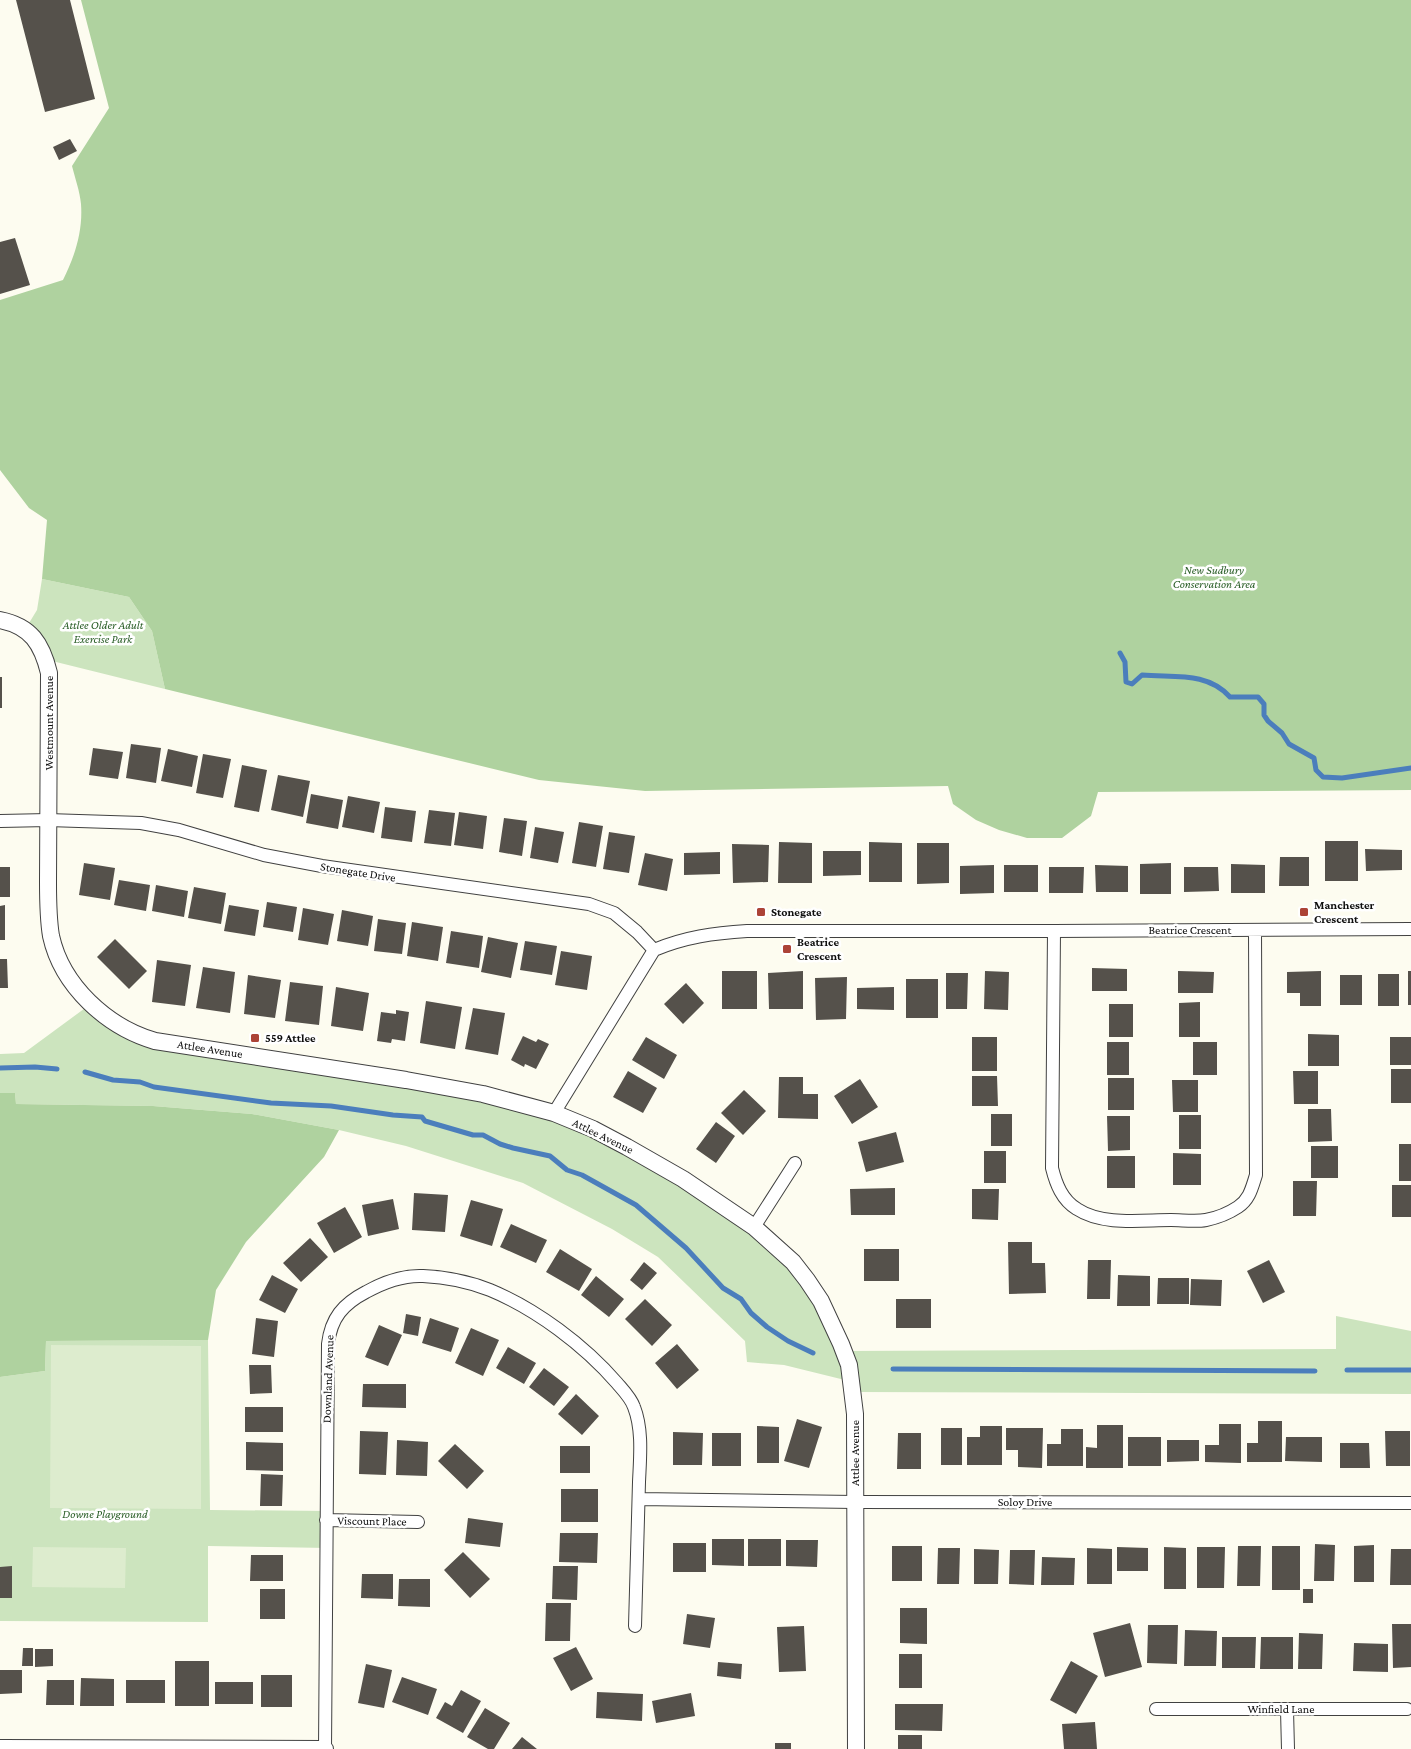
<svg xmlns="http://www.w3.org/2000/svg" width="1411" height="1749" viewBox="0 0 1411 1749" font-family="'Crimson Pro',serif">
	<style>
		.green { fill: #cce4be }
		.forest { fill: #afd29f }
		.pitch { fill: #ddecce }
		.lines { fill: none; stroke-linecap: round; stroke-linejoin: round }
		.stream { stroke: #4b7ebc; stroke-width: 5 }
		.building { fill: #55514b }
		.minor-casing { stroke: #414141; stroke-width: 14 }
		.tertiary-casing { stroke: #414141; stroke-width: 18 }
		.minor { stroke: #fff; stroke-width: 12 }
		.tertiary { stroke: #fff; stroke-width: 16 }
		.poi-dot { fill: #ac4337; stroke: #fff; stroke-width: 2 }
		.labels { text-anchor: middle; stroke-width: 5; stroke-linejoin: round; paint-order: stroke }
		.park-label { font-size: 12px; font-style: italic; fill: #295d26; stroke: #fff }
		.street-label { font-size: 12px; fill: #0e0e0e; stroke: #fff }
		.poi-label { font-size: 12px; font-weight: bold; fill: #0e0e0e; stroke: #fff; text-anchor: start }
	</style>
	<rect width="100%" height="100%" fill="#fdfcf0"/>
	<!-- green -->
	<path class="green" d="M42 579 129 597 152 631 165 689 48 660 26 628 37 610Z
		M92 1003 129 1030 404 1078 594 1129 776 1244 846 1351 1336 1349V1316L1411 1331V1394L855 1392 853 1382 784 1365 747 1362 745 1341 658 1257 612 1229 523 1183 406 1146 339 1130 252 1114 153 1106 16 1104 15 1093H0V1054L24 1053Z
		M208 1340 210 1510 328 1511V1548L208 1546V1622L0 1621V1377L45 1371 46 1341Z"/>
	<!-- forest -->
	<path class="forest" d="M81 0H1411V790L1098 792 1091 816 1062 838H1027L999 830 976 820 953 804 948 786 645 791 539 780 165 689 152 631 129 597 42 579 47 520 29 508 0 470V300L63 280C75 256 83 231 81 204 80 192 75 178 72 166L109 108Z
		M0 1093H15L16 1104 153 1106 252 1114 339 1130 324 1157 246 1242 216 1290 208 1340 46 1341 45 1371 0 1377Z"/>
	<!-- pitch -->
	<path class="pitch" d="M51 1345 201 1346V1509L50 1508Z
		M33 1547 126 1548 125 1588 32 1587Z"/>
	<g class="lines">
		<!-- stream -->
		<path class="stream" d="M1120 653 1125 662 1126 682 1132 684 1142 675C1173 678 1207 671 1230 697H1258L1264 704V715L1268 721 1282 733 1289 744 1314 758 1316 770 1323 777 1342 778 1411 768
			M0 1068 35 1067 57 1069
			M85 1072 113 1080 140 1082 154 1087 271 1103 331 1106 393 1115 422 1117 425 1121 473 1135H483L500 1144 513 1148 550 1156 567 1170 582 1175 636 1205 686 1248 723 1288 741 1299 751 1313 767 1327 788 1341 813 1353
			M893 1369 1315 1371
			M1347 1370H1411"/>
	</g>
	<!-- building -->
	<path class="building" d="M16 0H70L95 99 45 112Z
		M70 139 77 151 59 160 53 147Z
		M15 238 30 285 0 294V242Z
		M0 677H2V708H0Z
		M131 744 161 748 156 783 126 778Z
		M93 748 123 752 118 779 89 775Z
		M168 749 198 756 192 787 161 781Z
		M203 754 231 759 223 798 196 793Z
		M242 765 267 770 259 812 234 807Z
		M278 775 310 781 303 817 271 810Z
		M311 794 343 800 338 829 306 823Z
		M348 796 380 802 374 833 342 827Z
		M385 807 416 811 412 842 381 838Z
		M429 810 455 813 451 846 424 843Z
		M459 812 487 816 483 849 454 845Z
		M504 818 527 821 522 856 499 852Z
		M579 822 603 826 596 867 572 863Z
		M535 827 564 832 558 863 530 858Z
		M609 832 635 836 629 873 603 869Z
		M1325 841H1358V881H1325Z
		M779 842 812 843V883H778Z
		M869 842 902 843V882H869Z
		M917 843H949V883L917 884Z
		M732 844 769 845 768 882 733 883Z
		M1365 849 1402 850V870L1366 871Z
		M823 851H861V875L823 876Z
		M720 852V874L684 875V853Z
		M645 853 673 859 667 891 638 885Z
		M1280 857H1309V886H1279Z
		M84 863 115 868 110 900 79 895Z
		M1171 863V894H1140V864Z
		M1231 864 1265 865V893H1231Z
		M994 865V893L960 894V866Z
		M1004 865H1038V892H1004Z
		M1095 865 1128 866V892H1096Z
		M0 867H10V897H0Z
		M1049 867H1084L1083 893H1049Z
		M1184 867H1218L1219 891 1184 892Z
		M119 880 150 885 146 911 114 905Z
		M156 885 188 891 184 917 152 911Z
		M194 887 226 893 221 924 188 918Z
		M267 902 297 907 293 932 263 927Z
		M5 905V940H0V906Z
		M229 905 259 910 255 936 224 931Z
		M303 908 334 914 328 945 298 940Z
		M342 910 373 916 368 946 337 941Z
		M378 919 406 923 402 954 374 951Z
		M412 922 443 927 438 961 407 956Z
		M451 931 483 936 479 968 446 963Z
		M488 937 518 943 511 978 481 972Z
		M115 939 147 971 129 989 97 957Z
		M525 941 557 946 552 975 520 970Z
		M561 951 592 956 587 990 555 985Z
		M0 959H7L8 988H0Z
		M157 960 191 965 185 1006 152 1002Z
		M203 967 235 972 230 1013 196 1008Z
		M1092 968 1127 969V991H1092Z
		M722 971H757V1009H722Z
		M803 971V1009H769L768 973Z
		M985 971 1009 972 1008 1010 984 1009Z
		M1178 971 1214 972 1213 993H1178Z
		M1321 971V1006H1300V993H1287V972Z
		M1408 971H1411V1005H1408Z
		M946 973H968L967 1009H946Z
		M1378 974H1399V1006H1378Z
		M248 975 281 980 275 1018 244 1014Z
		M1340 975H1362V1005H1340Z
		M847 977 846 1019 816 1020 815 978Z
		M906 979H938V1018H906Z
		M290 982 323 986 319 1025 285 1021Z
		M686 983 704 1003 683 1024 664 1004Z
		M336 987 369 993 363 1031 331 1026Z
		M894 987V1010L857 1009V988Z
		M426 1001 462 1007 455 1049 420 1043Z
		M1200 1002V1037H1179V1003Z
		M1109 1004H1133V1037H1109Z
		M473 1008 505 1013 498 1055 465 1049Z
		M396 1010 409 1012 405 1041 392 1039 391 1043 377 1041 381 1012 396 1014Z
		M1308 1034 1339 1035V1066H1308Z
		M523 1036 536 1042 538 1039 549 1044 536 1069 525 1064 524 1067 511 1060Z
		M646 1037 677 1055 664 1079 632 1060Z
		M972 1037H997V1071H972Z
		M1390 1037H1411V1065H1390Z
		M1107 1042H1129V1075H1107Z
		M1193 1042H1217V1075H1193Z
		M1391 1069H1411V1103H1391Z
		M628 1071 657 1088 643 1113 613 1097Z
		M1293 1071H1318V1104H1294Z
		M972 1076H997L998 1106H972Z
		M779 1077H803V1094H818V1119L778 1118Z
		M1108 1078H1134V1110H1108Z
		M860 1079 878 1107 852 1124 834 1096Z
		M1172 1080H1198V1112H1173Z
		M744 1090 766 1111 743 1135 721 1113Z
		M1308 1109H1331L1332 1141 1308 1142Z
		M991 1114H1012V1146H991Z
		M1179 1115H1201V1149H1179Z
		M1107 1116H1130V1150L1108 1151Z
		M716 1122 735 1136 716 1163 696 1149Z
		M896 1132 904 1162 866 1172 858 1142Z
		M1399 1144H1411V1181H1399Z
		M1311 1146H1338V1178H1311Z
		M984 1151H1006V1183H984Z
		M1173 1153 1201 1154V1185H1173Z
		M1107 1156H1135V1188H1107Z
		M1293 1181H1317L1316 1216H1293Z
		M1392 1185H1411V1217H1392Z
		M895 1188V1215H851L850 1189Z
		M972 1189H999L998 1220 972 1219Z
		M414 1193 448 1195 445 1232 412 1230Z
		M393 1199 399 1229 368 1236 362 1205Z
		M471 1200 503 1209 492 1246 460 1236Z
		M345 1207 362 1237 334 1253 317 1223Z
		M511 1224 547 1240 536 1263 500 1247Z
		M310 1238 328 1257 301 1282 283 1263Z
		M1008 1242H1032V1263H1045L1046 1293 1009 1294Z
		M560 1249 592 1269 579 1291 546 1272Z
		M864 1249H899V1281H864Z
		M1088 1260H1111L1110 1299H1087Z
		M1269 1260 1285 1292 1263 1303 1247 1271Z
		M644 1262 657 1273 642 1290 630 1280Z
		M272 1275 298 1289 285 1313 259 1300Z
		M1118 1275 1150 1276V1306H1117Z
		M596 1276 624 1299 609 1317 581 1295Z
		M1158 1278H1189V1304H1157Z
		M1191 1279 1222 1280 1221 1306 1190 1305Z
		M645 1299 672 1325 652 1346 625 1319Z
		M896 1299H931V1328H896Z
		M406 1314 421 1317 418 1336 403 1333Z
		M256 1318 278 1321 274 1357 252 1354Z
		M430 1318 459 1328 451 1352 422 1343Z
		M379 1325 402 1335 388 1366 365 1357Z
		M471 1328 499 1340 483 1376 455 1363Z
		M677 1344 699 1370 677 1389 655 1363Z
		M508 1347 536 1363 524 1384 496 1368Z
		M249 1365H271L272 1393 250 1394Z
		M544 1368 569 1387 554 1406 529 1387Z
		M363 1384H406V1408L362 1407Z
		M576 1394 599 1416 582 1435 558 1414Z
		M245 1407H283V1432H245Z
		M797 1419 822 1427 809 1468 784 1461Z
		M1258 1421H1282V1462H1247V1443H1258Z
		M1219 1424H1241V1463L1205 1462V1445H1219Z
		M1097 1425H1123V1468H1086V1447L1097 1448Z
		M757 1426 779 1427V1463H757Z
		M980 1426H1002V1465H967V1437H980Z
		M941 1428H962V1465H941Z
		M1006 1428H1043L1042 1468 1018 1467V1450H1006Z
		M1061 1429H1083V1466H1047V1444H1061Z
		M360 1431 388 1432 386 1475 359 1474Z
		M1385 1431H1410V1466H1386Z
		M673 1432 703 1433 702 1465H673Z
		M712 1433H741V1466H712Z
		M898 1433H921V1469H897Z
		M1128 1437H1161V1466H1128Z
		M1286 1437H1322V1462L1285 1461Z
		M397 1440 428 1442 427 1476 396 1475Z
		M1167 1440H1199V1461L1167 1462Z
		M246 1442 283 1443V1471L246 1470Z
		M1340 1443H1369L1370 1468H1340Z
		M455 1444 484 1471 467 1489 438 1461Z
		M560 1446H590V1473H560Z
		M261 1474 283 1475 282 1506H260Z
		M561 1489H598V1522H561Z
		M468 1518 503 1523 500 1547 465 1543Z
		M560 1533H598L597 1563 559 1562Z
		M712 1539H744V1566L712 1565Z
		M748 1539H781V1566H748Z
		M786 1540H818L817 1567 786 1566Z
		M673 1543H706V1572H673Z
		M1315 1544 1335 1545 1334 1581H1314Z
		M1374 1545V1582H1354V1546Z
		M892 1546H922V1581H892Z
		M1238 1546H1261L1260 1586H1237Z
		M1272 1546H1300V1590H1272Z
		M1117 1547 1148 1548V1571H1117Z
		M1164 1547 1186 1548V1589H1164Z
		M1197 1547H1225L1224 1588H1197Z
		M938 1548H960L959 1584H937Z
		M1087 1548 1112 1549V1584H1087Z
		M974 1549 999 1550 998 1584H974Z
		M1391 1549H1411V1585H1390Z
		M1010 1550H1035L1034 1585 1009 1584Z
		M463 1552 490 1579 470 1598 444 1570Z
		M251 1555H283V1581H250Z
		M1042 1557 1075 1558 1074 1585H1041Z
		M12 1566V1598H0V1567Z
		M553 1566H578L577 1600 552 1599Z
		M362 1574H393V1599L361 1598Z
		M399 1579H430V1607L398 1606Z
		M260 1589H285V1619H260Z
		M1303 1589H1313V1603H1303Z
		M546 1603H571L570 1641H545Z
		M900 1608H927V1644L900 1643Z
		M687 1614 715 1618 710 1648 683 1644Z
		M1130 1623 1142 1667 1105 1677 1093 1633Z
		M1392 1624H1411V1667L1393 1668Z
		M1148 1625H1178L1177 1664 1147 1663Z
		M804 1626 806 1671 779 1672 777 1627Z
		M1185 1630 1217 1631 1216 1666H1184Z
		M1299 1633 1323 1634 1322 1669H1298Z
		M1222 1637H1256L1255 1668H1222Z
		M1261 1637H1293V1669H1260Z
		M1354 1643 1388 1644V1672L1353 1671Z
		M576 1647 593 1679 571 1691 553 1658Z
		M23 1648H33V1666H22Z
		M35 1649H53V1666L35 1667Z
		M899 1654H922V1688H899Z
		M175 1661H209V1706H175Z
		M1071 1661 1098 1676 1076 1714 1050 1700Z
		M718 1662 742 1664 741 1679 717 1676Z
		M366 1664 392 1670 384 1708 358 1703Z
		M0 1670H22V1693L0 1694Z
		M261 1675H292V1707H261Z
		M402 1677 437 1689 428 1715 392 1702Z
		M81 1678 114 1679V1706H80Z
		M47 1680H74V1705H46Z
		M126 1680H165V1703H126Z
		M215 1682H253V1704H215Z
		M461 1690 481 1701 463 1733 436 1718 445 1702 452 1706Z
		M597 1692 643 1694 642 1721 596 1718Z
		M691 1693 695 1716 656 1723 652 1701Z
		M895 1704H943L942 1731 895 1730Z
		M485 1708 510 1723 494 1749H488L467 1737Z
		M1095 1722 1097 1749H1064L1062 1724Z
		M898 1735H922V1749H898Z
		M522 1737 537 1749H512Z
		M775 1743H791V1749H775Z"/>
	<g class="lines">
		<!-- minor casing -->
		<g class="minor-casing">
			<path id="minor" d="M0 821 48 820 141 823 179 830 264 855 322 866 589 904 614 913 637 932 654 950
				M1054 931 1052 1168C1056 1184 1062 1200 1077 1209 1103 1226 1142 1220 1171 1220 1182 1220 1195 1222 1206 1220 1216 1218 1229 1213 1238 1207 1250 1199 1252 1187 1256 1175L1255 930
				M554 1113 654 950C685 937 714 933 747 931H1054L1411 929
				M754 1227 795 1163
				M639 1499 855 1502 1411 1503
				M326 1520 418 1522
				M1156 1709H1407
				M1287 1710 1288 1749
				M325 1749 328 1344C331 1318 343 1304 366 1292 384 1282 403 1275 423 1276 445 1277 470 1282 490 1290 536 1309 584 1345 617 1383 623 1390 631 1398 634 1407 643 1430 640 1458 639 1482 638 1530 636 1578 635 1626"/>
		</g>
		<!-- tertiary casing -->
		<g class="tertiary-casing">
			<path id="tertiary" d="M0 620C31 626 42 644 49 673L48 882C48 900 48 918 51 936 62 986 107 1027 155 1041L406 1080 483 1094 554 1113 593 1129 627 1147 683 1179 754 1227 793 1262 807 1280 821 1301 841 1344 849 1365 855 1414 856 1749
				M0 1748 325 1749"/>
		</g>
		<!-- minor -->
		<use href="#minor" class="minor"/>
		<!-- tertiary -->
		<use href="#tertiary" class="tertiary"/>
	</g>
	<!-- markers -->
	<g class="poi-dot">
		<rect x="756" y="907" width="10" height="10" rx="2.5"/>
		<rect x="1299" y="907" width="10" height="10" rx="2.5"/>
		<rect x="782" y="944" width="10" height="10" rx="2.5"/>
		<rect x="250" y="1033" width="10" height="10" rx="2.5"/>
	</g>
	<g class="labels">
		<!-- park labels -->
		<g class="park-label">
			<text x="1214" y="574">New Sudbury<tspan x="1214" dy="14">Conservation Area</tspan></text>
			<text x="103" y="629">Attlee Older Adult<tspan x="103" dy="14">Exercise Park</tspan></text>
			<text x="105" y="1518">Downe Playground</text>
		</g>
		<!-- street labels -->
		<g class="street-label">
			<text transform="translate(49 723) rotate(-90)" y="4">Westmount Avenue</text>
			<text transform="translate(358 872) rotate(9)" y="4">Stonegate Drive</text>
			<text x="1190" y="934">Beatrice Crescent</text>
			<text transform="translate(210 1049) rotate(9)" y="4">Attlee Avenue</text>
			<text transform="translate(603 1136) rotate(26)" y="4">Attlee Avenue</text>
			<text transform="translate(328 1379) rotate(-88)" y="4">Downland Avenue</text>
			<text transform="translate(855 1453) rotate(-90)" y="4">Attlee Avenue</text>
			<text x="1025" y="1506">Soloy Drive</text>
			<text transform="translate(372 1521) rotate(1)" y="4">Viscount Place</text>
			<text x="1281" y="1713">Winfield Lane</text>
		</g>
		<!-- poi labels -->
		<g class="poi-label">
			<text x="1314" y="909">Manchester<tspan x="1314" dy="14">Crescent</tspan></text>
			<text x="771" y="916">Stonegate</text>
			<text x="797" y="946">Beatrice<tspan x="797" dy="14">Crescent</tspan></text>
			<text x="265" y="1042">559 Attlee</text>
		</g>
	</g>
</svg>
